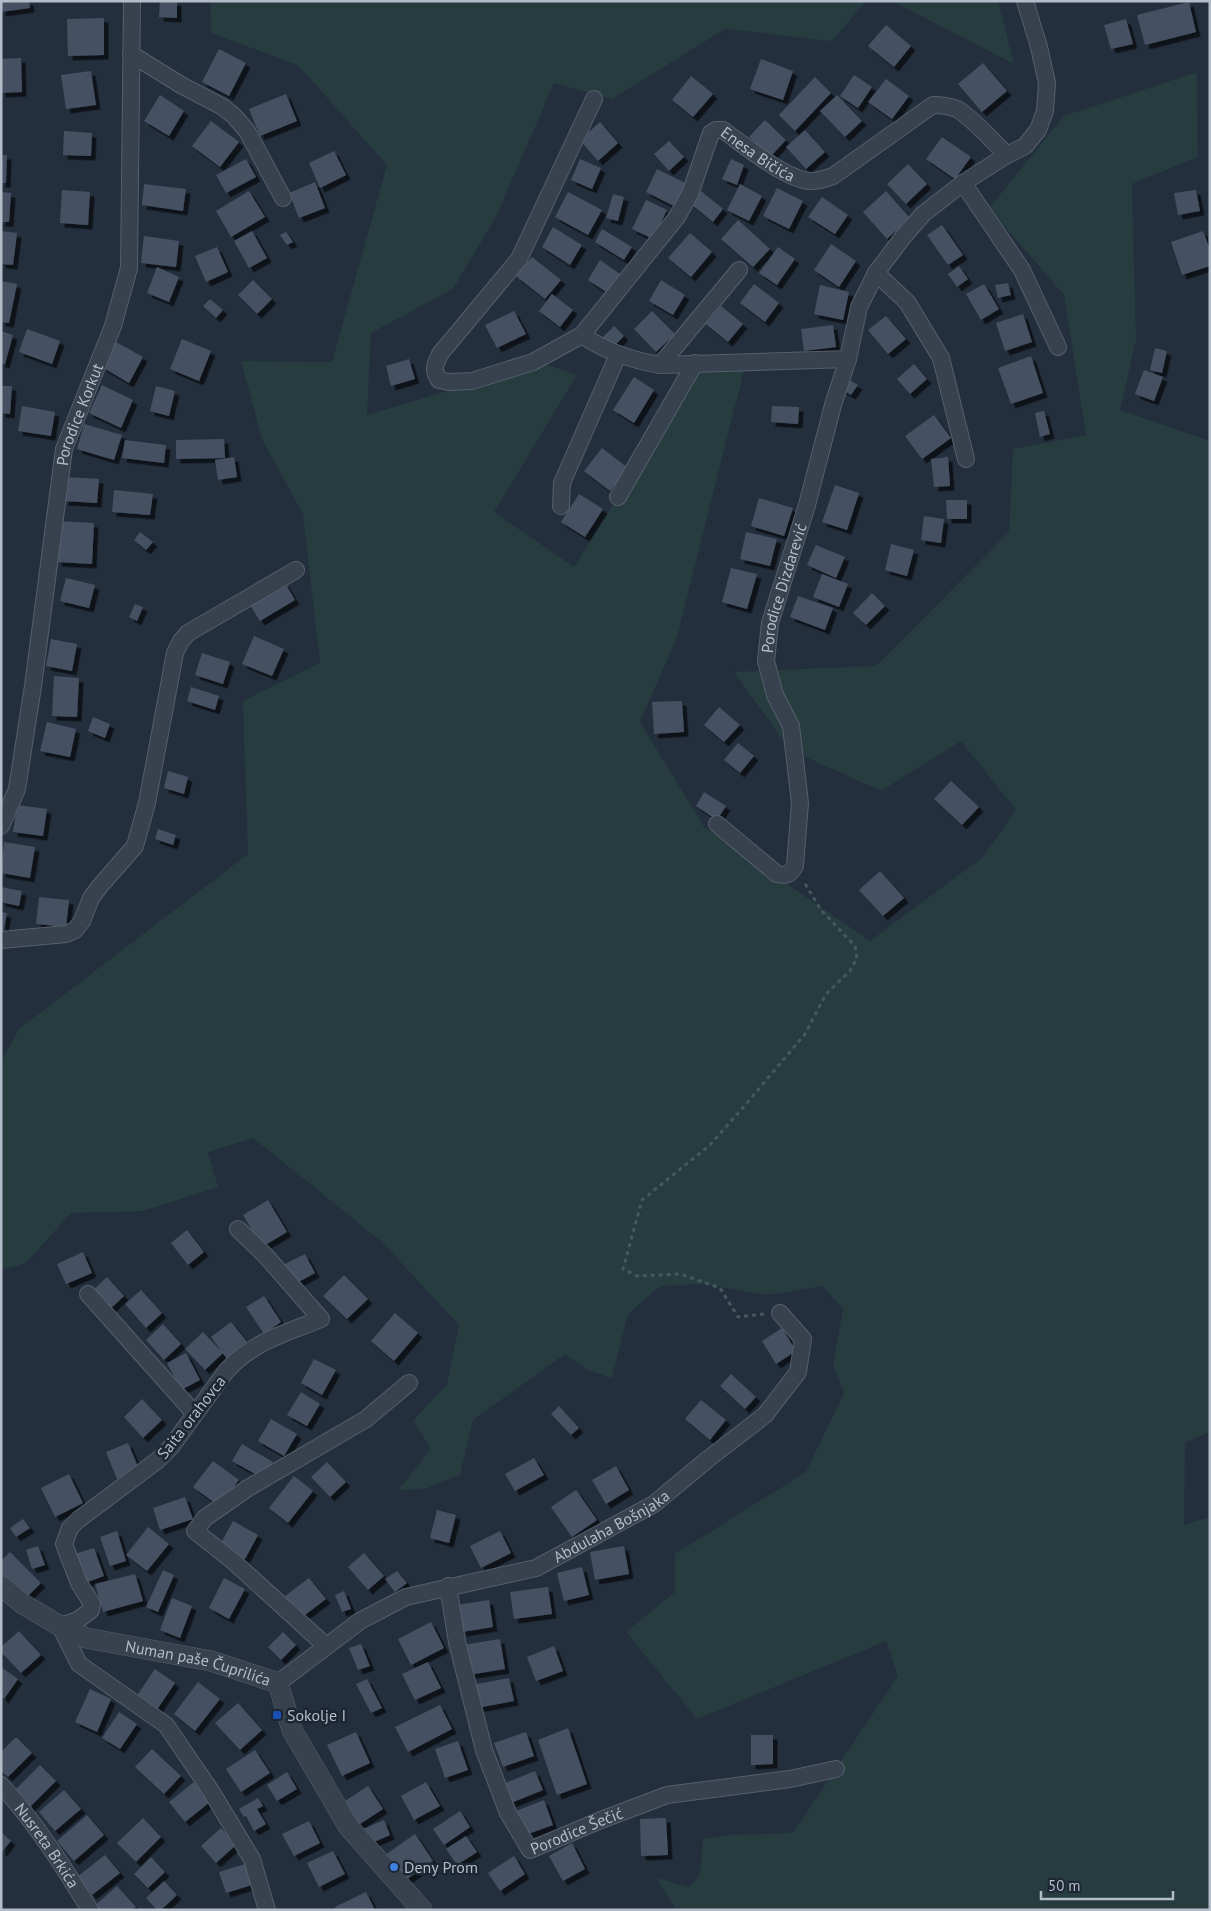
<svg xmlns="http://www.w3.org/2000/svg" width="1211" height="1911" viewBox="0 0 1211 1911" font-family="'PT Sans',sans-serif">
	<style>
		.green { fill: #263c3f }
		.building { fill: #455162; filter: url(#shadow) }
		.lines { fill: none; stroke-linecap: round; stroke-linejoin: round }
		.minor-casing { stroke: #565f6c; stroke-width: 18 }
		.tertiary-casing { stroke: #565f6c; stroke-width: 21 }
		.path { stroke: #44595c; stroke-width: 3; stroke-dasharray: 4 4; stroke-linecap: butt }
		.minor { stroke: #38414e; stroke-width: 16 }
		.tertiary { stroke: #38414e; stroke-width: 20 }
		.transit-dot { fill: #1a4fb4; stroke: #1d2633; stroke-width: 2 }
		.shop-dot { fill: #3f7fe0; stroke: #1d2633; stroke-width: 2 }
		.labels { text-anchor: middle; stroke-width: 5; stroke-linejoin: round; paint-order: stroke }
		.street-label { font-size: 16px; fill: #b4bcc9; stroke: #1d2633 }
		.poi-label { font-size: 16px; fill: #b4bcc9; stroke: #1d2633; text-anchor: start }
	</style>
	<defs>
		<filter id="shadow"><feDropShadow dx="4.5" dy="4.5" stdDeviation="0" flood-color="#0009"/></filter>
	</defs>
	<rect width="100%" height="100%" fill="#242f3e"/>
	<!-- green -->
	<path class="green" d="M210 1H866L832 41 725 29 612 99 554 83 496 217 453 289 371 333 367 415 542 363 577 375 494 512 574 567 696 371 745 367 677 637 640 722 704 827 870 941 983 857 1016 810 961 741 881 791 790 750 734 672 876 666 1009 532 1013 449 1086 435 1064 295 989 208 1064 116 1197 72 1198 157 1132 184 1136 340 1120 410 1210 441V1432L1185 1443 1184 1525 1210 1517V1910H677L656 1878 689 1887 700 1875 703 1839 732 1835 793 1833 898 1676 886 1641 697 1719 626 1632 675 1592V1554L806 1472 844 1393 833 1365 843 1309 823 1286 767 1295 704 1284 660 1286 628 1314 612 1378 588 1370 565 1354 473 1420 460 1475 425 1489 398 1490 431 1449 413 1421 447 1384 459 1325 382 1242 253 1138 208 1152 218 1187 143 1211 71 1213 26 1263 1 1270V1062L19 1029 248 854 243 701 320 663 303 514 262 439 241 361 332 362 387 165 298 65 211 33Z
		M892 1H998L1014 64Z"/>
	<!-- building -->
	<path class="building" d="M1 1H29L30 8 1 12Z
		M160 1H177V18L159 17Z
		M1189 2 1196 32 1145 45 1137 15Z
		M104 18V55L68 56 67 19Z
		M1126 19 1133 44 1111 49 1104 25Z
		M886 25 911 46 894 67 868 46Z
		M219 49 246 63 229 96 202 82Z
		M21 58 22 92 1 93V59Z
		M761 59 793 71 783 100 750 89Z
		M983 63 1007 91 982 112 958 84Z
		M91 71 96 105 66 109 61 75Z
		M854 75 872 87 858 108 840 96Z
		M691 76 713 94 693 117 672 100Z
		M815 77 831 93 795 131 779 115Z
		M886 79 909 96 892 119 868 102Z
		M286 94 297 121 260 136 249 109Z
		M160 95 184 111 169 136 144 121Z
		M837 95 862 121 845 137 820 111Z
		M765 120 786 140 770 157 749 137Z
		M211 121 239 142 220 167 192 146Z
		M600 122 618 143 598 161 580 140Z
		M805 130 825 152 806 169 786 147Z
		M64 131 92 133 91 156 63 155Z
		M942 137 971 157 955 179 926 159Z
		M669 141 684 157 669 171 654 154Z
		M334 151 346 175 320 188 309 163Z
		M1 155H7L6 183H1Z
		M246 159 256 177 226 193 216 175Z
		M580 159 601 168 592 189 571 180Z
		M731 159 744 165 737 185 722 179Z
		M908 164 927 184 906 204 887 184Z
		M657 169 689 185 678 208 646 192Z
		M315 182 325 208 299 218 289 193Z
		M144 184 186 189 183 211 142 205Z
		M740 184 762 196 749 221 727 210Z
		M777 188 803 201 789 229 763 216Z
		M62 190 90 192 88 225 60 223Z
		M1196 190 1200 211 1178 215 1174 193Z
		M249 191 265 217 231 237 216 211Z
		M701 191 723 209 713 222 691 204Z
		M886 191 910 218 887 239 863 212Z
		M1 192 11 193 9 222H1Z
		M568 192 602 210 588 235 555 217Z
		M613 194 624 197 618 221 606 218Z
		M822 197 848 215 835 234 808 217Z
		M646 200 667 210 653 239 632 229Z
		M738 220 770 249 753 267 721 239Z
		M942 225 963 255 948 265 927 235Z
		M553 227 582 245 570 265 542 247Z
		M602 229 632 247 624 260 595 242Z
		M1 231 17 233 13 265 1 264Z
		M252 231 267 258 249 268 234 241Z
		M1203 231 1210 250V266L1182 275 1171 242Z
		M286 232 293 242 287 245 280 235Z
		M690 233 712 252 691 277 668 258Z
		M144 236 179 241 176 267 141 263Z
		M831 244 856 261 839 287 814 270Z
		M217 247 228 272 206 282 195 256Z
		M778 247 795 259 777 285 759 273Z
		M532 257 561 280 545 299 516 276Z
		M600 260 620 274 608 293 588 280Z
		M959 266 968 279 957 287 948 274Z
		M157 267 179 277 169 302 147 293Z
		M253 280 272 299 257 314 238 295Z
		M661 280 685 295 673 315 649 301Z
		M1 281 17 284 9 323 1 322Z
		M1008 283 1011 295 998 298 995 285Z
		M754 284 779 303 765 322 740 303Z
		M984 284 999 309 981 320 966 294Z
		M820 285 849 292 843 320 814 314Z
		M552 294 573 310 560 327 539 311Z
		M210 299 223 310 216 318 203 306Z
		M721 306 743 324 728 342 706 324Z
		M514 311 526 334 497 348 485 325Z
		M652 311 675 334 656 352 634 329Z
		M1023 314 1032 342 1005 351 996 323Z
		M886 316 906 339 888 354 868 330Z
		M833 325 836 347 804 351 801 329Z
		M614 326 624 336 611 349 601 339Z
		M27 329 60 341 52 364 19 352Z
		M1 331 13 335 5 364 1 363Z
		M182 339 211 351 199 381 170 369Z
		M116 342 143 357 129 383 102 367Z
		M1155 348 1167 351 1162 373 1150 370Z
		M1031 356 1043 393 1011 404 998 368Z
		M409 359 415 379 391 386 386 366Z
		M914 364 927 379 910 394 897 379Z
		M1144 370 1163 377 1154 401 1135 394Z
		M634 377 654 390 634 423 613 410Z
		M848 379 858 385 851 395 841 389Z
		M102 385 133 400 121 428 89 413Z
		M1 386H12L10 414 1 413Z
		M156 386 175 391 169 416 150 411Z
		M22 406 55 412 51 436 18 431Z
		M772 406 799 407 798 424 771 422Z
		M1044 411 1050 434 1040 437 1035 413Z
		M934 415 951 438 922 459 905 436Z
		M84 424 122 435 114 460 77 449Z
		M224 439 225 458 176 459V440Z
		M125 440 166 445 164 463 122 458Z
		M602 448 628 468 610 491 584 471Z
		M234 457 237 477 218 480 215 460Z
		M948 457 950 486 934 487 931 459Z
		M66 477 99 479 97 503 64 501Z
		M835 485 859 493 847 530 822 522Z
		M114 490 153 494 150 515 112 512Z
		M579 494 603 509 585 537 561 522Z
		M759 498 793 508 784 536 751 526Z
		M946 500H967V519H947Z
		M924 516 944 519 941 543 921 540Z
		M59 521 94 523 92 564 57 562Z
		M140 532 153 542 146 550 134 540Z
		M746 532 777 539 770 566 740 559Z
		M891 544 914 550 907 576 885 570Z
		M816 545 845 557 836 578 807 565Z
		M731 568 757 574 747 609 722 602Z
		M822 574 848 584 839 607 813 597Z
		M66 578 95 585 89 608 60 601Z
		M285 583 295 600 260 621 250 605Z
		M872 593 885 606 866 625 853 613Z
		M798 596 833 608 825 630 790 617Z
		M135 604 143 607 137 621 129 617Z
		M254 636 284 649 272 676 242 664Z
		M51 639 77 644 72 671 46 666Z
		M202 653 230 662 223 684 195 675Z
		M54 676 79 678 77 717 52 716Z
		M191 687 219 696 215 710 187 701Z
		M682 701 684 732 654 734 652 702Z
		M719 707 740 725 724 742 704 725Z
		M93 717 110 724 105 738 88 731Z
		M47 722 76 729 70 757 40 751Z
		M738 743 754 756 740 773 724 760Z
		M168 771 188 777 184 794 164 788Z
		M951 781 979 807 962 825 934 799Z
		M704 792 726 806 717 820 696 806Z
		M17 805 47 809 43 836 13 832Z
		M158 829 176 835 173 845 155 839Z
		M4 842 35 847 30 878 1 873Z
		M880 871 904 898 883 916 859 890Z
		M1 887 22 891 19 906 1 902Z
		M39 897 69 900 66 927 36 924Z
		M1 912 7 913 3 933H1Z
		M268 1200 287 1232 262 1247 243 1215Z
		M187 1230 204 1252 188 1265 171 1243Z
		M83 1252 92 1273 66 1284 57 1264Z
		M305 1254 315 1273 293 1285 283 1265Z
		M344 1275 368 1299 347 1319 323 1296Z
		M107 1277 124 1296 109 1310 92 1291Z
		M141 1290 162 1313 146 1328 125 1304Z
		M264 1296 281 1322 264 1334 246 1307Z
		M395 1313 418 1333 394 1361 371 1341Z
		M231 1322 248 1343 227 1359 211 1337Z
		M163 1324 181 1344 164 1360 146 1340Z
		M782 1328 796 1351 776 1364 762 1341Z
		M203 1332 223 1353 205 1370 185 1349Z
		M186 1353 200 1380 181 1390 167 1363Z
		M314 1359 336 1370 322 1395 301 1383Z
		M731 1374 756 1397 745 1409 720 1386Z
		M301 1392 320 1404 307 1426 287 1415Z
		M142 1399 162 1420 143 1438 124 1417Z
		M701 1400 726 1420 710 1440 685 1419Z
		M559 1406 579 1428 571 1435 551 1414Z
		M271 1419 297 1434 284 1456 258 1441Z
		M128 1443 139 1469 117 1479 106 1452Z
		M242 1444 273 1462 264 1479 232 1461Z
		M534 1458 544 1475 515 1491 505 1474Z
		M213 1461 239 1480 219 1506 193 1487Z
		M327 1462 346 1482 330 1497 311 1477Z
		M616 1466 629 1490 606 1504 592 1480Z
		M69 1474 83 1503 55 1517 41 1488Z
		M294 1476 313 1491 288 1523 269 1508Z
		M576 1490 597 1520 572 1537 551 1507Z
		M185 1497 193 1519 160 1530 153 1508Z
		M437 1510 456 1515 449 1543 430 1538Z
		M23 1519 30 1528 16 1537 10 1528Z
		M233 1521 258 1535 245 1559 220 1545Z
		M148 1527 169 1544 147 1571 126 1555Z
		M117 1531 126 1561 110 1566 100 1537Z
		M500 1531 511 1553 481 1568 470 1546Z
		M38 1546 45 1565 32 1569 26 1550Z
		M624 1546 629 1574 595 1580 590 1552Z
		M94 1548 104 1576 85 1583 75 1554Z
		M10 1552 41 1583 24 1600 1 1578V1561Z
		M364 1553 384 1576 368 1590 348 1567Z
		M582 1567 589 1595 564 1601 557 1573Z
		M163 1570 174 1575 158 1612 146 1607Z
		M397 1571 407 1583 395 1592 385 1579Z
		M135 1574 143 1601 103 1612 95 1584Z
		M224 1578 245 1589 229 1619 209 1608Z
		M309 1578 326 1599 301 1618 284 1597Z
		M548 1587 552 1614 514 1619 510 1592Z
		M344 1591 351 1609 342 1612 335 1595Z
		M172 1598 192 1606 180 1638 160 1630Z
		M489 1600 493 1627 462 1632 457 1605Z
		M431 1622 444 1648 411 1665 398 1639Z
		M19 1631 41 1655 21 1673 1 1652V1647Z
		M283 1632 296 1645 281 1660 268 1647Z
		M500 1639 505 1669 468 1675 463 1645Z
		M361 1644 370 1666 358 1670 349 1648Z
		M554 1646 563 1671 536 1681 527 1657Z
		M428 1662 441 1688 415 1700 402 1674Z
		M1 1667 18 1679 4 1699 1 1696Z
		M155 1669 175 1683 156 1711 136 1697Z
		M509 1678 514 1701 477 1708 472 1685Z
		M367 1679 382 1708 371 1713 356 1684Z
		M198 1682 220 1699 195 1731 174 1714Z
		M90 1689 111 1699 97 1732 75 1722Z
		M238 1703 262 1730 240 1750 215 1723Z
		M440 1705 452 1729 408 1752 395 1727Z
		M119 1712 137 1724 120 1749 102 1738Z
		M568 1728 587 1784 557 1795 538 1740Z
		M356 1732 370 1763 342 1776 327 1745Z
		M526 1732 534 1756 503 1767 494 1743Z
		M751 1735H773V1764L751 1765Z
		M16 1737 32 1753 8 1777 1 1771V1752Z
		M458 1741 468 1770 445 1778 435 1749Z
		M152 1749 181 1776 164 1794 135 1767Z
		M255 1750 270 1773 241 1792 226 1769Z
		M40 1765 56 1781 30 1807 14 1791Z
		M535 1771 543 1790 511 1803 503 1784Z
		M287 1772 297 1789 277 1801 267 1785Z
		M194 1782 210 1802 185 1822 169 1802Z
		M426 1782 440 1806 414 1820 401 1796Z
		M368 1786 383 1809 354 1828 339 1805Z
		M64 1790 81 1809 55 1831 39 1812Z
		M258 1798 263 1806 257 1809 266 1824 254 1831 246 1816 244 1817 239 1809Z
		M544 1800 553 1825 525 1835 516 1811Z
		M460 1811 470 1827 444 1845 433 1829Z
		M87 1815 104 1835 74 1861 57 1841Z
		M143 1818 161 1837 136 1862 117 1843Z
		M666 1818 668 1855 641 1856 640 1819Z
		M384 1820 390 1835 367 1845 361 1830Z
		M309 1821 320 1843 294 1856 282 1834Z
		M221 1828 236 1845 216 1863 201 1846Z
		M1 1832 11 1841 1 1853Z
		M415 1834 433 1861 400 1884 382 1857Z
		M466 1836 477 1852 457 1865 446 1849Z
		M572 1843 585 1869 563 1881 549 1856Z
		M333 1851 345 1874 319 1887 307 1863Z
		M105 1855 120 1873 92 1895 77 1877Z
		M514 1856 525 1874 500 1891 488 1873Z
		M151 1857 165 1872 148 1888 134 1874Z
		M248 1863 255 1884 226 1893 219 1872Z
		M164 1881 177 1895 161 1910H157L146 1898Z
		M117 1886 136 1907 132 1910H93L92 1908Z
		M366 1892 375 1910H336L335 1907Z"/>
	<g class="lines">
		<!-- minor casing -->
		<g class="minor-casing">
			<g id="minor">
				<path d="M131 54 181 85 223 107 234 116 247 131 283 198"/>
				<path id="s1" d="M594 99 519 259 440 354C435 365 432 370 439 380L449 382 472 381 533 362 582 335 677 217 690 194 711 133 716 130H723C744 145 785 179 810 181 819 181 825 179 833 176L933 105C941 105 949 106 957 109 974 119 992 141 1007 155"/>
				<path d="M963 183 1022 270 1058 347"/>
				<path d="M876 273 907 302 941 358 966 459"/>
				<path d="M582 335C606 352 631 360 660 365L848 359"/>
				<path d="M660 365 739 270"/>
				<path d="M618 497 695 363"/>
				<path d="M561 506 562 483 618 355"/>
				<path id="s2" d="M717 824 777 874C786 876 790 875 795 866L800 803 791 726 775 695 766 661 770 623 807 505 833 405 848 359 859 307 876 273 903 237 923 214 963 183 1007 155 1025 146 1038 130 1045 111 1047 83 1039 47 1025 1"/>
				<path id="s3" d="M1 826 17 789 33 686 64 449 113 326 129 268 132 1"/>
				<path d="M1 940 66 934 75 930 82 921 91 898 100 886 135 846 147 803 175 653 181 641 188 633 296 570"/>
				<path d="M238 1229 265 1255 321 1319C286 1333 254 1341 227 1370L171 1447 158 1460 78 1520 70 1528 64 1544 79 1583 92 1604 91 1610 78 1620 60 1626 79 1664 166 1725 211 1791 252 1859 267 1910"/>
				<path d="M88 1294 195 1414"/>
				<path id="s4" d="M448 1586 457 1642 484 1750 508 1813 530 1850 601 1820 667 1795 790 1779 836 1769"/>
				<path d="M325 1645 234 1562 195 1531 205 1518 248 1488 366 1419 409 1383"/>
				<path id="s5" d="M278 1683 360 1621 406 1597 536 1568 654 1504 708 1459 765 1415 798 1372 803 1339 780 1313"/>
				<path id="s6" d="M1 1785C36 1823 63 1866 90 1910"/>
			</g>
		</g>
		<!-- tertiary casing -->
		<g class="tertiary-casing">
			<g id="tertiary">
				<path id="s7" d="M1 1586 23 1604 60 1626 86 1638 211 1661 278 1683 292 1730 348 1826 422 1910"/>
			</g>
		</g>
		<!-- path -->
		<path class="path" d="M764 1314 738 1317 720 1288 680 1274 637 1276 623 1269 642 1200 710 1145 741 1110 805 1034 826 994 850 971 857 958 855 946 821 910 804 882"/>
		<!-- minor -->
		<use href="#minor" class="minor"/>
		<!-- tertiary -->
		<use href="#tertiary" class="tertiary"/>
	</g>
	<!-- markers -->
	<rect class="transit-dot" x="272" y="1710" width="10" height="10" rx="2.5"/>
	<circle class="shop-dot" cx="394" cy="1867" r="5"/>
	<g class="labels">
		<!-- street labels -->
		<g class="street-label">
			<text dy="6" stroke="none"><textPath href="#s1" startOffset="779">Enesa Bičića</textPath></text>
			<text dy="6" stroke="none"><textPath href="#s3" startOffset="421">Porodice Korkut</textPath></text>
			<text dy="6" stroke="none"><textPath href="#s2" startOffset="386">Porodice Dizdarević</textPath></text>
			<text transform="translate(191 1417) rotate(-52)" y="6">Saita orahovca</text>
			<text dy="6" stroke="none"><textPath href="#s5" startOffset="374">Abdulaha Bošnjaka</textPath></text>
			<text dy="6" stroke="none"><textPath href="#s7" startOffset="215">Numan paše Čuprilića</textPath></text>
			<text dy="6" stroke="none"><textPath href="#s4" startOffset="329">Porodice Šečić</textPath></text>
			<text dy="6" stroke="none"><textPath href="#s6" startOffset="76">Nusreta Brkića</textPath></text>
		</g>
		<!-- poi labels -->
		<g class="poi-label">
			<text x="287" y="1721">Sokolje I</text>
			<text x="404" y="1873">Deny Prom</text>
		</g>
	</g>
	<!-- border -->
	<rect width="1211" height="1911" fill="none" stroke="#b4bcc9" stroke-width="5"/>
	<!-- scale -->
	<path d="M1041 1891v8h132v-8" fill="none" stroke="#b4bcc9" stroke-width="2.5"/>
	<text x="1048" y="1891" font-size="15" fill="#b4bcc9" stroke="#1d2633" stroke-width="4" paint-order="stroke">50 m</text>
</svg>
